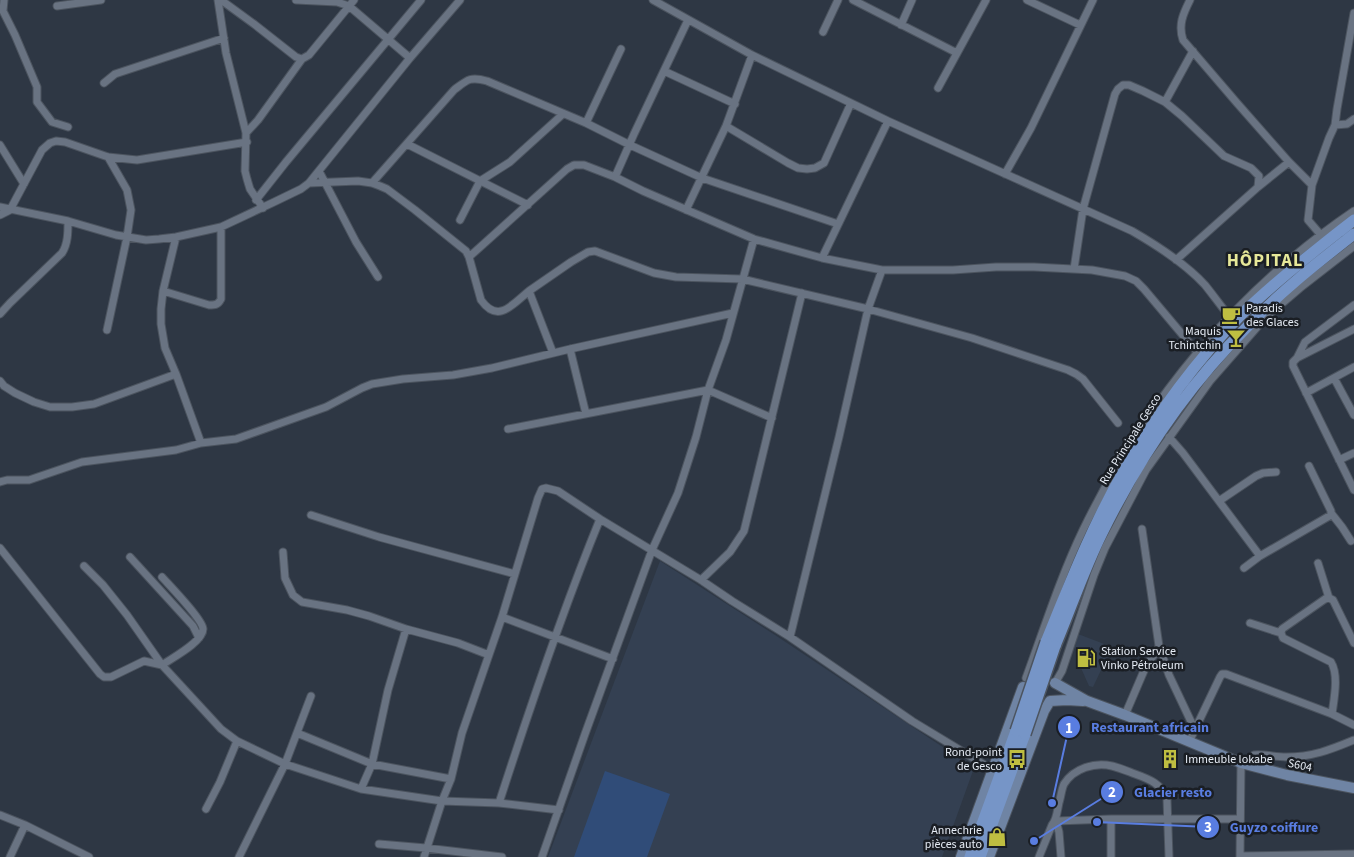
<svg xmlns="http://www.w3.org/2000/svg" width="1354" height="857" viewBox="0 0 1354 857" font-family="'Source Sans 3',sans-serif">
	<style>
		.built { fill: #344052 }
		.green { fill: #304c78 }
		.lines { fill: none; stroke-linecap: round; stroke-linejoin: round }
		.street-casing { stroke: #4c545f; stroke-width: 9 }
		.secondary-casing { stroke: #4c545f; stroke-width: 12 }
		.primary-casing { stroke: #4c545f; stroke-width: 14 }
		.street { stroke: #697382; stroke-width: 7 }
		.secondary { stroke: #6f84a4; stroke-width: 10 }
		.primary { stroke: #7695c7; stroke-width: 11 }
		.primary-bridge-casing { stroke: #4c545f; stroke-width: 14; stroke-linecap: butt }
		.primary-bridge { stroke: #7695c7; stroke-width: 11 }
		.labels { text-anchor: middle; stroke-width: 5; stroke-linejoin: round; paint-order: stroke }
		.poi-label { font-size: 12px; fill: #e6ecf5; stroke: #1a1e24; text-anchor: start }
		.street-label { font-size: 12px; fill: #e6ecf5; stroke: #1a1e24 }
		.district-label { font-size: 18px; font-weight: bold; letter-spacing: 1px; fill: #e7e899; stroke: #1a1e24 }
		.leader { fill: none; stroke: #597de1; stroke-width: 2 }
		.callout-dot { fill: #597de1; stroke: #1a1e24; stroke-width: 2 }
		.mark-label { font-size: 15px; text-anchor: middle; font-weight: bold; fill: #fff }
		.callout-label { font-size: 14px; text-anchor: middle; font-weight: bold; fill: #597de1; stroke: #1a1e24; stroke-width: 5; stroke-linejoin: round; paint-order: stroke }
	</style>
	<rect width="100%" height="100%" fill="#2e3744"/>
	<!-- built -->
	<path class="built" d="M660 561 775 635 974 768 942 857H548Z
		M1078 634 1112 647 1093 687 1089 686 1081 668 1075 647Z"/>
	<!-- green -->
	<path class="green" d="M605 771 670 794 647 857H574Z"/>
	<g class="lines">
		<!-- street casing -->
		<g class="street-casing">
			<path id="street" d="M4 0 3 11 15 35 37 87V102L52 122 68 127
				M218 0 226 53 246 133 245 171 247 179 250 189 263 208
				M221 0 254 24 296 57 302 59
				M296 0 337 2 349 6 410 58
				M653 0 752 55 888 121 1132 231C1158 246 1185 263 1205 285 1213 295 1221 306 1229 316
				M853 0 957 53
				M1027 0 1080 25
				M1190 0C1183 14 1178 25 1183 40L1237 103 1289 162 1312 185
				M57 6 101 0
				M901 25 912 0
				M823 32 838 0
				M664 71 735 104
				M104 83 115 74 224 38
				M938 88 986 0
				M1165 102 1193 51
				M586 123 621 49
				M1335 125 1347 124 1354 119
				M726 126 788 163 798 168 807 169 815 168 824 163 851 103
				M246 133 258 120 302 59 309 55 354 0
				M407 144 528 205
				M0 145 24 184
				M319 171 356 242 378 277
				M1005 174 1031 128 1093 0
				M615 177 643 191 754 239 822 258 882 270H953L996 267H1034L1092 270 1125 276 1136 281 1144 289 1197 352
				M309 183 358 181 372 183 380 186 387 189 415 210 466 251 469 257 481 300C498 324 512 305 529 291L553 353
				M372 183 454 90C467 80 470 76 487 81L586 123 630 145 702 178 838 224
				M1258 187 1289 162
				M256 200 286 162 421 0
				M0 207 68 221 116 235 146 240 159 239 176 237 221 227 272 203 301 189 309 183 410 58 460 0
				M686 210 726 126 752 55
				M0 215 10 210 42 150 50 143 56 141 65 142 108 157 137 160 247 142
				M460 220 480 181 510 162 563 114
				M1320 234 1308 220 1312 185 1329 138 1335 125 1337 109 1354 13
				M176 237 163 291 161 309V324L165 348 176 374 201 443
				M469 257 567 169 574 165H584L615 177 634 134 688 20
				M822 258 888 121
				M1074 269 1083 209 1115 94 1118 89 1123 85H1129L1143 91 1165 102 1182 116 1224 156 1251 168 1259 176 1258 187 1176 260
				M163 291 209 305C215 305 218 305 221 299V227
				M529 291 571 262 588 252 595 251 654 273 676 277 742 279 868 309 972 338 1068 370 1076 374 1083 379 1118 423
				M0 314 10 303 62 253C68 244 68 232 68 221
				M1354 329 1297 358 1293 362V366L1354 490
				M107 330 127 237 131 210 127 190 108 157
				M570 349 586 414
				M1297 358 1305 342 1354 305
				M1334 378 1354 415
				M0 381 4 386 15 393 34 402 50 407H72L94 404 176 374
				M1306 393 1354 367
				M508 429 708 390 772 418
				M1169 437 1183 453 1260 556
				M1339 460 1354 453
				M0 482 7 480H29L82 462 176 450 201 443 236 439 326 407 362 388 372 384 403 379 453 375 492 368 570 349 733 313
				M1219 501 1256 476 1263 473 1276 472
				M1331 513 1342 527 1351 541
				M311 515 379 537 515 574
				M0 548 100 674 104 677H111L144 661 162 665C172 658 203 642 203 629 203 620 170 586 162 577
				M283 552 285 578 293 595 302 602 347 610 369 616 406 629 458 643 489 655
				M130 557 193 626 199 638
				M1318 563 1329 598
				M84 566 103 585 127 615 162 665 221 729 237 741 285 764 361 789 442 801 499 803 559 810
				M1244 568 1260 556 1331 515V511L1309 466
				M701 580 730 552 744 531 802 293
				M502 617 613 659
				M1250 623 1281 633 1283 638 1331 662C1339 675 1334 699 1332 714
				M1281 633 1282 629 1325 599 1329 598 1333 600 1354 643
				M790 637 839 437 868 309 882 270
				M1159 646 1169 675 1195 730
				M1026 678C1044 629 1060 578 1083 530 1145 402 1236 291 1354 211
				M1055 683 1062 671 1094 575 1105 548 1146 470 1210 381 1266 317 1300 288 1354 246
				M1125 715 1146 666 1157 651 1159 646 1142 529
				M297 733 372 764 451 779
				M1189 742 1220 677 1222 674H1226L1332 714 1354 725
				M1249 765 1254 755C1265 754 1275 757 1286 757 1312 757 1330 750 1354 740
				M361 789 372 764 388 690 406 629
				M499 803C530 707 562 612 600 519
				M206 809 220 782 237 741
				M0 815 25 825 89 857
				M1111 819V857
				M379 844 426 848 502 857
				M1240 856 1354 854
				M10 857 25 825
				M239 857 285 764 311 696
				M424 857 442 801 451 779 462 733 502 617 538 498 542 489 546 488 558 491 600 519 701 580 732 601 790 637 912 721 993 770
				M542 857 585 734 652 550 678 493 696 437 708 390 726 340 754 239
				M1039 857 1052 825C1058 818 1057 808 1060 799 1061 795 1062 788 1064 784 1074 768 1095 762 1112 766 1120 768 1127 771 1135 774 1149 779 1162 784 1167 799L1169 857
				M1061 857 1059 832 1056 821 1111 819H1240
				M1240 857 1241 763"/>
		</g>
		<!-- secondary casing -->
		<g class="secondary-casing">
			<path id="secondary" d="M1055 683 1087 701 1125 715 1241 763 1287 775 1354 788
				M961 857 1023 687
				M989 857 1044 711 1050 701 1067 700 1083 701"/>
		</g>
		<!-- primary casing -->
		<g class="primary-casing">
			<path id="primary" d="M1046 642C1070 583 1093 524 1125 469 1157 414 1196 361 1241 315 1276 281 1315 250 1354 220
				M1055 646C1071 608 1084 569 1102 533 1139 458 1188 385 1248 326 1280 292 1317 263 1354 234
				M970 857 1016 731
				M980 857 1025 734"/>
		</g>
		<!-- street -->
		<use href="#street" class="street"/>
		<!-- secondary -->
		<use href="#secondary" class="secondary"/>
		<!-- primary -->
		<use href="#primary" class="primary"/>
		<!-- primary-bridge casing -->
		<g class="primary-bridge-casing">
			<path id="primary-bridge" d="M1016 731 1046 642
				M1025 734 1055 646"/>
		</g>
		<!-- primary-bridge -->
		<use href="#primary-bridge" class="primary-bridge"/>
	</g>
	<!-- icons -->
	<defs>
		<g id="cafe-bare" transform="scale(1.5)"><path d="M-5.5-4.5H6V0H3Q3 3.5 0 3.5H-2.5Q-5.5 3.5-5.5 0ZM3-3.2v2h1.7v-2ZM-6 4.5H4V6H-6Z" fill="#bfbe41" stroke="#1a1e24" stroke-width="2.5" paint-order="stroke"/></g>
		<g id="bar-bare" transform="scale(1.5)"><path d="M-6-5H6L.8 .8V4.5H3.5V6h-7V4.5H-.8V.8Z" fill="#bfbe41" stroke="#1a1e24" stroke-width="2.5" paint-order="stroke"/></g>
		<g id="fuel-bare" transform="scale(1.5)"><path d="M-5.5-6h7V0h2V4h1.3V-2.5L3-4.5l.8-.8L6-3V5H2.5V1h-1V6h-7ZM-4.2-4.7v3.2H.2V-4.7Z" fill="#bfbe41" stroke="#1a1e24" stroke-width="2.5" paint-order="stroke"/></g>
		<g id="bus-bare" transform="scale(1.5)"><path d="M-5-6H5V4H4V6H2V4H-2V6H-4V4H-5ZM-3.5-4V0h7V-4ZM-3.5 1.2v1.5H-2V1.2ZM2 1.2v1.5H3.5V1.2Z" fill="#bfbe41" stroke="#1a1e24" stroke-width="2.5" paint-order="stroke"/></g>
		<g id="building-bare" transform="scale(1.5)"><path d="M-4-6H4V6H1V3H-1V6H-4ZM-2.5-4.3h1.7v1.8h-1.7ZM.8-4.3h1.7v1.8H.8ZM-2.5-1h1.7V.8h-1.7ZM.8-1h1.7V.8H.8Z" fill="#bfbe41" stroke="#1a1e24" stroke-width="2.5" paint-order="stroke"/></g>
		<g id="shop-bare" transform="scale(1.5)"><path d="M-5-2.5h2.3a2.7 3.5 0 0 1 5.4 0H5L5.5 6h-11ZM-1.5-2.5h3a1.5 2.3 0 0 0-3 0Z" fill="#bfbe41" stroke="#1a1e24" stroke-width="2.5" paint-order="stroke"/></g>
	</defs>
	<g fill-rule="evenodd">
		<use href="#cafe-bare" x="1231" y="315"/>
		<use href="#bar-bare" x="1236" y="338"/>
		<use href="#fuel-bare" x="1086" y="658"/>
		<use href="#bus-bare" x="1017" y="759"/>
		<use href="#building-bare" x="1170" y="759"/>
		<use href="#shop-bare" x="997" y="837"/>
	</g>
	<g class="labels">
		<!-- poi labels -->
		<g class="poi-label">
			<text x="1246" y="312">Paradis<tspan x="1246" dy="14">des Glaces</tspan></text>
			<text x="1221" y="335" text-anchor="end">Maquis<tspan x="1221" dy="14">Tchintchin</tspan></text>
			<text x="1101" y="655">Station Service<tspan x="1101" dy="14">Vinko Pétroleum</tspan></text>
			<text x="1002" y="756" text-anchor="end">Rond-point<tspan x="1002" dy="14">de Gesco</tspan></text>
			<text x="1185" y="763">Immeuble lokabe</text>
			<text x="982" y="834" text-anchor="end">Annechrie<tspan x="982" dy="14">pièces auto</tspan></text>
		</g>
		<!-- street labels -->
		<g class="street-label">
			<text transform="translate(1130 439) rotate(-58)" y="4">Rue Principale Gesco</text>
			<text transform="translate(1300 765) rotate(12)" y="4">S604</text>
		</g>
		<!-- district labels -->
		<g class="district-label">
			<text x="1265" y="266">HÔPITAL</text>
		</g>
	</g>
	<!-- callouts -->
	<path class="leader" d="M1052 803L1069 727M1034 841L1112 792M1097 822L1208 827"/>
	<g class="callout-dot">
		<circle cx="1052" cy="803" r="5"/>
		<circle cx="1034" cy="841" r="5"/>
		<circle cx="1097" cy="822" r="5"/>
		<circle cx="1069" cy="727" r="12"/>
		<circle cx="1112" cy="792" r="12"/>
		<circle cx="1208" cy="827" r="12"/>
	</g>
	<g class="mark-label">
		<text x="1069" y="733">1</text>
		<text x="1112" y="797">2</text>
		<text x="1208" y="832">3</text>
	</g>
	<g class="callout-label">
		<text x="1150" y="732">Restaurant africain</text>
		<text x="1173" y="797">Glacier resto</text>
		<text x="1274" y="832">Guyzo coiffure</text>
	</g>
</svg>
